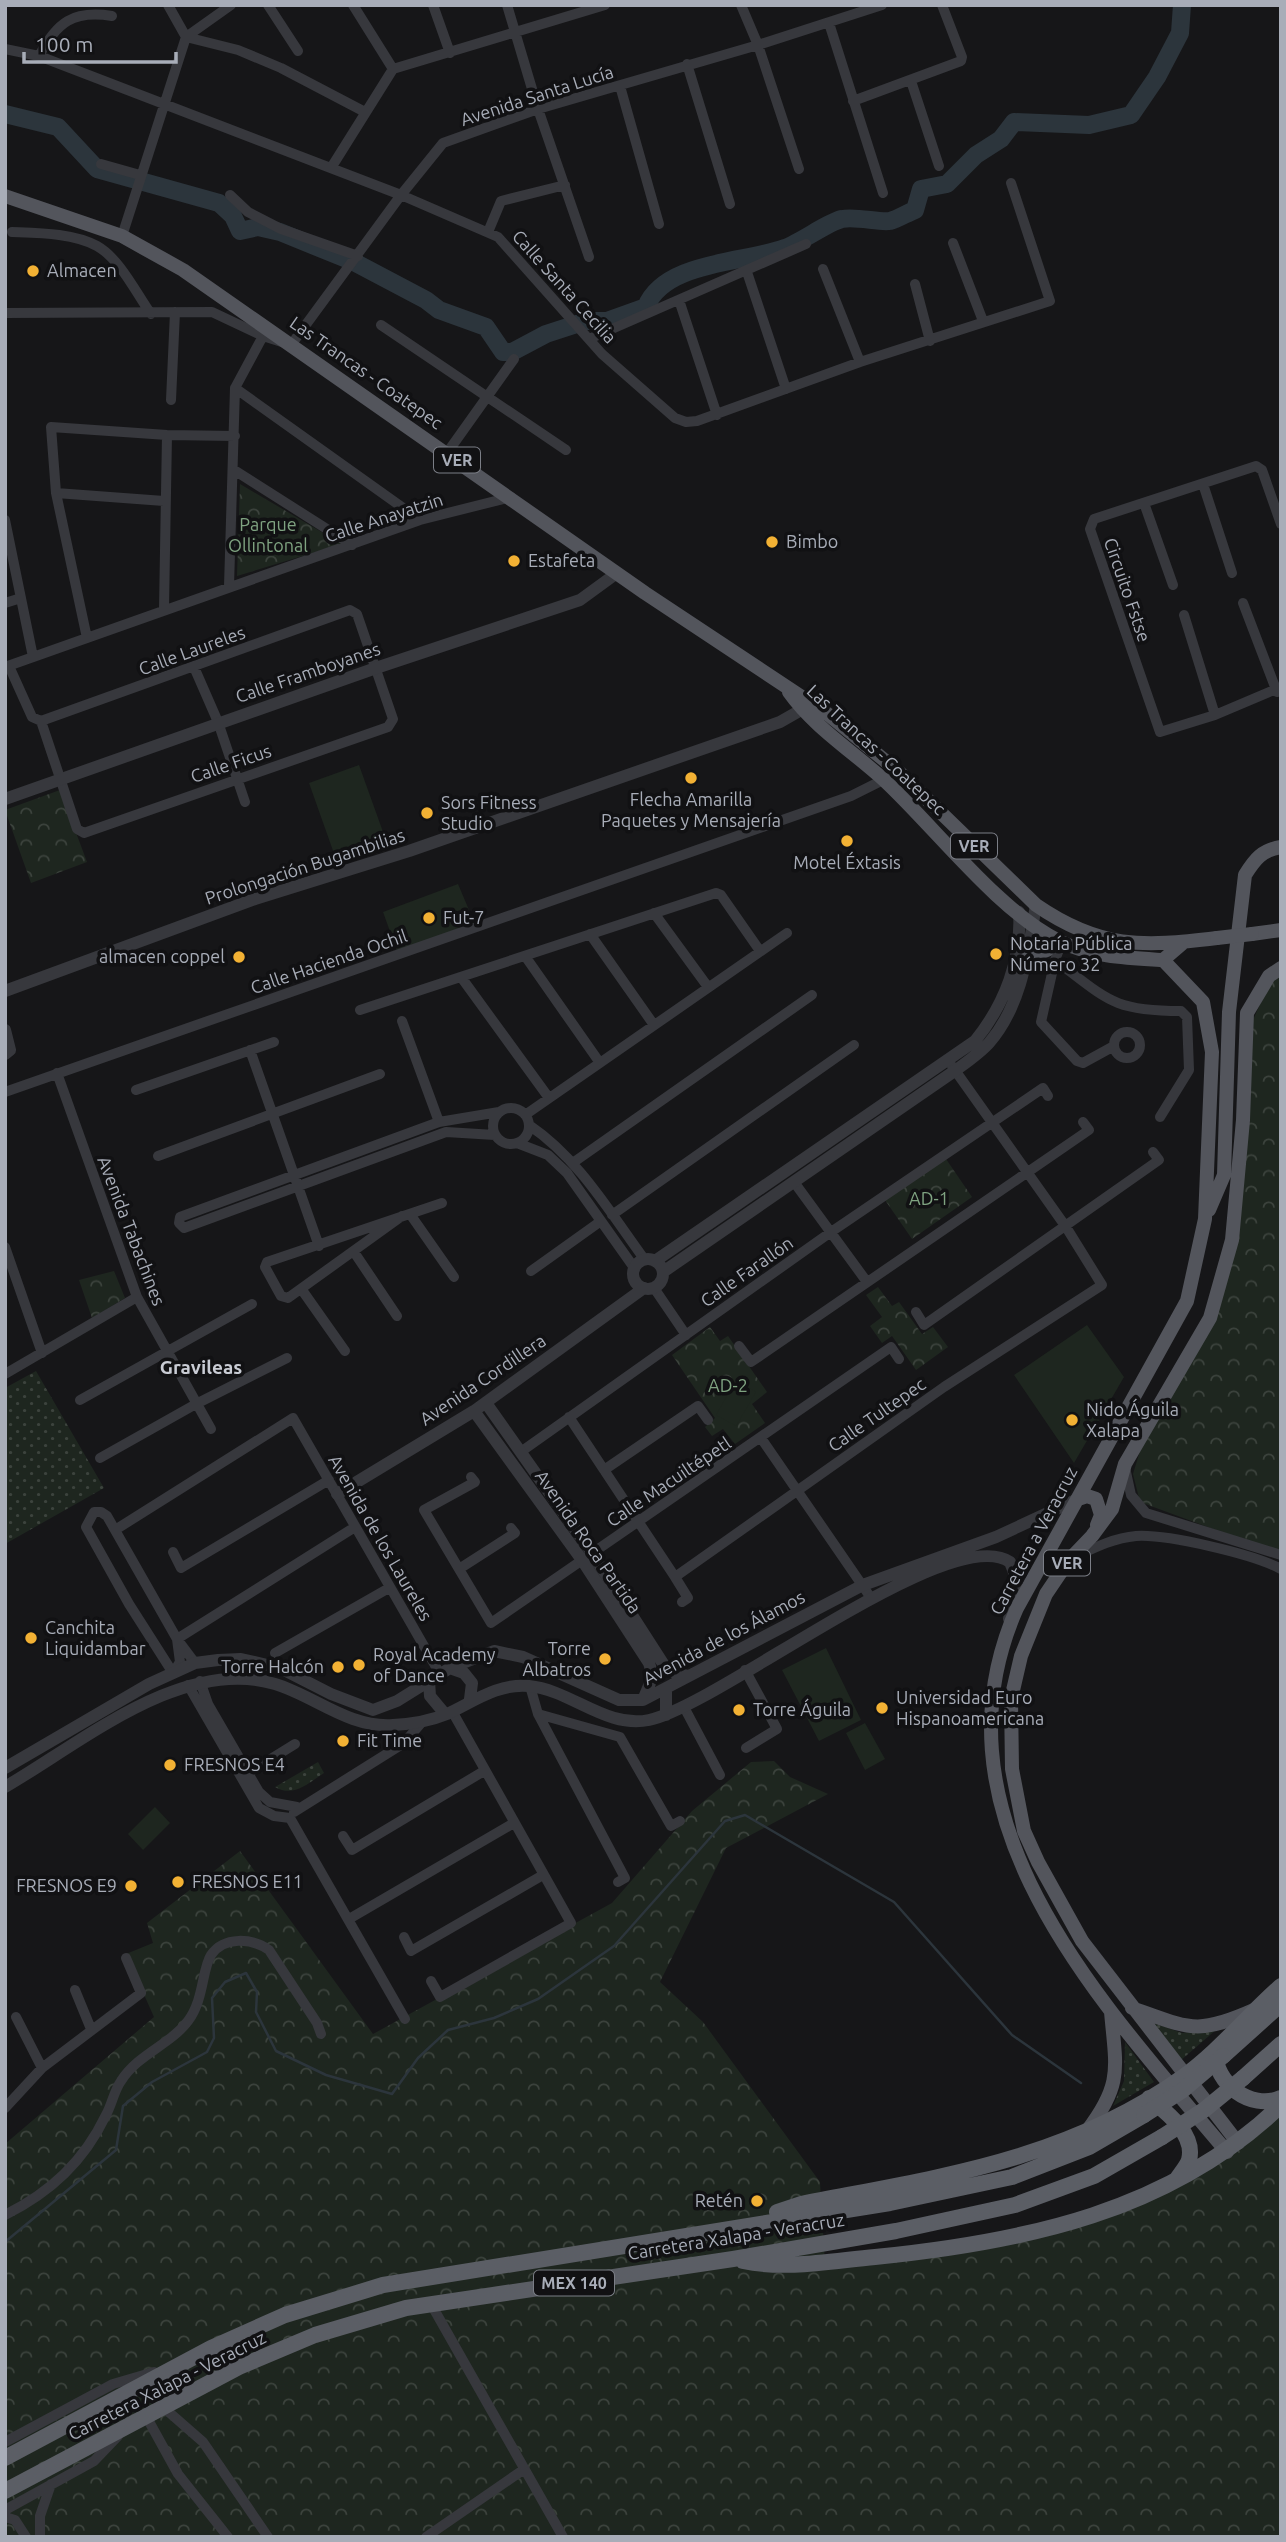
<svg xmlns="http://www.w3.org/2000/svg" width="1286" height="2542" viewBox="0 0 1286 2542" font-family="Ubuntu,sans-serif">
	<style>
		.grass { fill: url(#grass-dots) }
		.forest { fill: url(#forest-crowns) }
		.pitch { fill: #1e261f }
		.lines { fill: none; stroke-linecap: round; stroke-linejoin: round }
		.stream { stroke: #2c353c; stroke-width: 2.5 }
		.river { stroke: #2c353c; stroke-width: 18 }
		.minor { stroke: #37383d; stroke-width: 10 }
		.tertiary { stroke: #37383d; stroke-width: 12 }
		.primary { stroke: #53555c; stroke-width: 14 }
		.trunk { stroke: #5b5e65; stroke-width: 16 }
		.primary-bridge { stroke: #53555c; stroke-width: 14 }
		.trunk-bridge { stroke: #5b5e65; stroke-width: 16 }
		.poi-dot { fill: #f2b134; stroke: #111113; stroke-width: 2.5 }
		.labels { text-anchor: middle; stroke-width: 7; stroke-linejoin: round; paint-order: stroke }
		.shield { fill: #111113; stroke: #7b7e86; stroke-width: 2 }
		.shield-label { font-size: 16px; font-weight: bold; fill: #a8adb8 }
		.street-label { font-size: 18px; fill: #a8adb8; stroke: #111113 }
		.poi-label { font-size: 18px; fill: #a8adb8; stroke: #111113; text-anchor: start }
		.park-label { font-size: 18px; fill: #7fa381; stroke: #111113 }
		.neighbourhood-label { font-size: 19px; font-weight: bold; fill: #c9ccd4; stroke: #111113 }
	</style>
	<defs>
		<pattern id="grass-dots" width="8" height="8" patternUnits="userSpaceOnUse" patternTransform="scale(1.75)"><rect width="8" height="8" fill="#1e261f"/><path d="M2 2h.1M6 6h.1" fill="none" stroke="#3c433d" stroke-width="1.8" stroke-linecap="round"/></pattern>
		<pattern id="forest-crowns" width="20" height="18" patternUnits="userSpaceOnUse" patternTransform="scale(1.75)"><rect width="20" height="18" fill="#1e261f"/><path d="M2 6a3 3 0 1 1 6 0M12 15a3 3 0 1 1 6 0" fill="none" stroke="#3c433d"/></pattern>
	</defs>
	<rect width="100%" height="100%" fill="#161618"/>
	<!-- grass -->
	<path class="grass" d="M36 1371 104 1488 5 1544V1388Z
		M318 1762 324 1773C308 1783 294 1798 275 1787Z
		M1151 2022 1182 2033 1217 2029 1180 2061Z
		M1125 2042 1154 2082 1113 2106 1124 2081Z"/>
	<!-- forest -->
	<path class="forest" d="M240 484 342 544 237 576Z
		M60 790 87 862 31 883 5 810Z
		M1281 974V1554L1140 1502 1133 1474 1140 1451 1226 1277 1253 1020 1271 980Z
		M946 1159 972 1197 912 1239 885 1200Z
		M114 1271 125 1298 92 1318 79 1280Z
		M878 1287 892 1306 899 1302 922 1334 933 1327 948 1347 916 1370 892 1336 882 1343 870 1326 882 1317 866 1295Z
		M710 1327 720 1341 728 1336 767 1392 752 1404 765 1423 735 1444 723 1429 712 1436 705 1427 715 1418 672 1355Z
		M774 1761 790 1777 828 1794 726 1848 660 1982 703 2022 820 2182 825 2263 989 2242 1169 2185 1281 2101V2537H5V2144L154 2017 126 1954 153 1943 147 1923 240 1851 373 2034 612 1903 692 1811 751 1762Z"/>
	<!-- pitch -->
	<path class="pitch" d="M359 765 387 843 337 862 309 783Z
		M458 884 475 924 397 951 383 912Z
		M1087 1325 1124 1377 1074 1463 1014 1375Z
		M736 1380 756 1392 736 1426 716 1415Z
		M826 1648 861 1720 819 1741 782 1670Z
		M865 1723 885 1759 865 1770 846 1733Z
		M155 1807 170 1823 143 1850 128 1834Z"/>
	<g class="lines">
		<!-- stream -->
		<path class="stream" d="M5 2242 116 2150 123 2106 152 2082 207 2052 214 2038 212 1998 225 1982 246 1973 257 1992 256 2012 276 2051 326 2075 392 2094 418 2058 448 2030 494 2018 538 1999 614 1946 725 1821 745 1815 894 1902 1012 2035 1081 2083"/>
		<!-- river -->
		<path class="river" d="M5 114 58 127 97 169 219 203 233 216 240 231 258 227 280 232 354 262 426 300 439 310 486 327 503 352H512L546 334 586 321H607L646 307C664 261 745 263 785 248 801 242 830 221 842 219 856 216 880 223 890 221 898 219 907 213 915 210L921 189 947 184 976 155 1001 139 1014 122 1089 125 1131 115 1157 77 1180 33 1182 5"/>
		<!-- minor -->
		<path class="minor" d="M168 5 186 37 238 50 281 68 365 112
			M268 5 298 51
			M353 5 393 69
			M433 5 450 53
			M507 5 538 109 589 257
			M741 5 758 45 799 169
			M829 23 883 193
			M5 49 39 56 401 195 498 237 602 354 675 418 686 422 697 421 860 362 1050 301 1011 183
			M39 56C57 22 73 10 112 16
			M687 64 730 204
			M911 81 939 166
			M620 86 659 224
			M853 101 961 61 962 57 942 5
			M101 164 140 175
			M331 168 393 69 605 5
			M230 195 248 212 281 229 358 256
			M12 232C38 233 73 233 97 246 120 259 136 293 151 314
			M488 232 501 201 565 185
			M122 236 186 37 231 5
			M953 243 983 321
			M823 269 860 362
			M747 272 786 389
			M915 284 930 341
			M679 300 717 415
			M5 313 212 312 263 336 291 345 401 195 443 143 538 109 758 45 882 5
			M381 325 566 450
			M589 339 806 244
			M235 388 420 520
			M171 400 175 312
			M447 453 514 359
			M234 470 352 545
			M1203 484 1232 573
			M56 493 164 501
			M1144 503 1173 585
			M5 520 33 657
			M1281 524 1262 470 1256 466 1094 519 1090 529 1160 732 1215 715 1281 687
			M229 586 235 388 263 336
			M5 603 21 598
			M1243 603 1277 692
			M164 609 167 435
			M350 610 357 614 393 719 388 727 84 833 77 829 41 721Z
			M1184 615 1215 715
			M87 638 56 493 51 427 167 435 235 436
			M9 666 32 717 41 721
			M5 667 420 520 511 497
			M194 667 218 722 245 802
			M654 913 708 987
			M590 934 654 1025
			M1062 942 1055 960 1041 1022 1077 1061 1083 1063 1114 1046
			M525 956 600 1063
			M1055 960C1108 1000 1113 1011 1181 1011L1187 1017 1189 1070 1160 1117
			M461 977 549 1098
			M360 1010 716 893 721 895 760 951
			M402 1021 439 1122
			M1114 1045a13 13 0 1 1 26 0a13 13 0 1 1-26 0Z
			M250 1050 319 1246
			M57 1073 137 1297 211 1429
			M136 1090 274 1042
			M5 1092 851 796 889 777
			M493 1126a18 18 0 1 1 36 0a18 18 0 1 1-36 0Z
			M525 1115 787 933
			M529 1125C579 1159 609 1211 645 1260
			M495 1135 446 1132 184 1228 179 1223 180 1217 439 1122 499 1112
			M517 1143 548 1155 567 1173 635 1269
			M158 1156 380 1074
			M574 1162 812 995
			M794 1182 867 1282
			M410 1214 454 1277
			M612 1215 854 1045
			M402 1216 288 1298 281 1296 265 1267 267 1262 442 1203
			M5 1247 42 1353
			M354 1252 397 1316
			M531 1271 601 1221
			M654 1288 686 1335
			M302 1290 345 1351
			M916 1312 924 1325 1159 1160 1153 1152
			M739 1346 751 1362 1089 1130 1083 1122
			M5 1374 137 1297
			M80 1400 252 1304
			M569 1417 675 1577 688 1598 682 1602
			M761 1438 871 1598
			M522 1451 831 1232 1043 1088 1048 1096
			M100 1458 196 1404 287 1358
			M604 1470 698 1406 708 1420
			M1126 1472 1131 1495 1146 1513 1281 1555
			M471 1477 475 1482 424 1510 491 1623 891 1347 899 1359
			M115 1530 293 1418 440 1674
			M173 1552 181 1568 329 1480
			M1079 1555C1098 1546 1115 1538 1136 1536 1167 1534 1253 1554 1281 1569
			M459 1569 515 1533 511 1528
			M675 1577 944 1387 1102 1285 1066 1227 952 1066
			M275 1653 389 1588
			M195 1663 177 1639 107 1516 101 1512H94L86 1527 129 1604 173 1673 180 1662 177 1639 355 1527
			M745 1670 777 1729 746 1748
			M200 1681 208 1704 259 1792 270 1802 297 1807
			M188 1685 259 1808 274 1816 290 1818
			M530 1686 538 1714 625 1878 618 1882
			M684 1707 720 1775
			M538 1714 620 1737 671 1826 680 1821
			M248 1773 295 1744
			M294 1812 404 1743 422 1722
			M290 1818 405 2019
			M343 1836 352 1850 484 1771
			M349 1919 514 1823
			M404 1937 411 1951 543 1875
			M431 1981 440 1997 571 1923 452 1711
			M75 1990 91 2029
			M16 2017 42 2068
			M5 2108 42 2068 141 1993 126 1958
			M5 2215C51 2192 84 2161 106 2115 112 2104 114 2091 121 2081 138 2054 170 2045 188 2021 204 2000 202 1969 211 1955 224 1936 252 1938 269 1950L317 2023 321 2034
			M431 2304 563 2537
			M163 2407 203 2442 268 2537
			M146 2416 178 2474 228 2537
			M5 2442 113 2384 154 2372
			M5 2510 94 2461 118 2436
			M5 2517 15 2520 26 2537
			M40 2537V2516L51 2484
			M426 2537 523 2470"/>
		<!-- tertiary -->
		<path class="tertiary" d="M5 799 376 668 580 600 617 573
			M5 991 255 899 409 851 780 722 801 710 808 701
			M5 1030 10 1050 5 1054
			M633 1274a15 15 0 1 1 30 0a15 15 0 1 1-30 0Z
			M655 1261 975 1041C1005 1004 1022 959 1019 912
			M663 1272 956 1070C967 1062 980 1053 989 1043 1022 1005 1028 952 1036 905
			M486 1403 592 1553 664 1665 675 1673 689 1676
			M474 1411 582 1560 649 1663 653 1676 643 1700
			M337 1494 474 1411 644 1288
			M450 1668 464 1673 472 1683 470 1699
			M429 1681 430 1696 445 1714
			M666 1715V1688
			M5 1768 149 1684 195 1663 218 1660 241 1659 280 1668 331 1694 373 1710 397 1701 450 1668 494 1651 523 1657 619 1700H643L863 1585 996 1537 1078 1499
			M5 1787C81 1743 183 1656 275 1684 315 1696 348 1728 393 1725 411 1724 430 1721 447 1714 473 1702 498 1683 529 1686 571 1690 606 1729 649 1720 721 1704 950 1521 1010 1562L1017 1580 1009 1619"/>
		<!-- primary -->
		<path class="primary" d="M5 196 122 236 183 270 645 593 829 715 899 772 1036 905C1100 949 1142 947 1217 938
			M789 692C813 726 852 751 883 779 934 826 998 911 1059 941 1092 957 1127 958 1163 960L1184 942
			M1252 934 1281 930
			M1028 957 1047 950 1056 939
			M1163 960 1203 1002 1212 1052 1205 1219 1187 1301 1017 1608C924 1818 1101 2002 1227 2152
			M1209 1210 1224 1175 1229 1012 1245 875C1255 859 1262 850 1281 847
			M1078 1499 1087 1496 1096 1499 1101 1515 1097 1525
			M1132 2008C1189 2028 1196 2036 1254 2010
			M1087 2131C1123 2084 1116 2068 1111 2012
			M1238 2143 1082 1941 1038 1862 1024 1831 1012 1769 1011 1699 1021 1656 1046 1594 1069 1560 1092 1536 1112 1509 1125 1464 1210 1318 1232 1240 1243 1120 1247 1013 1269 976 1281 968"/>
		<!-- trunk -->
		<path class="trunk" d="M1215 2052C1215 2083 1250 2111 1281 2098
			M1223 2056 1281 2004
			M1243 2078 1281 2044
			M1149 2098C1166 2112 1196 2134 1189 2160 1187 2166 1181 2173 1177 2179
			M777 2212 801 2204C938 2177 1065 2161 1183 2077 1219 2051 1248 2015 1281 1986
			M743 2261C786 2270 831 2261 875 2257 1024 2242 1170 2212 1281 2105
			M5 2458 211 2348 285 2315 383 2285 890 2203 1012 2177 1089 2147 1144 2115
			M5 2491 239 2367 315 2335 406 2308 733 2259 896 2231 1015 2205 1094 2176 1162 2137"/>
		<!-- primary-bridge -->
		<path class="primary-bridge" d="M1217 938 1252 934"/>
		<!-- trunk-bridge -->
		<path class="trunk-bridge" d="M1144 2115 1183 2090 1223 2056
			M1162 2137 1204 2110 1243 2078"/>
	</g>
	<!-- markers -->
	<g class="poi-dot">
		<circle cx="33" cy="271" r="7"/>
		<circle cx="772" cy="542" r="7"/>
		<circle cx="514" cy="561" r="7"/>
		<circle cx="691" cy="778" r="7"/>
		<circle cx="427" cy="813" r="7"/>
		<circle cx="847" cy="841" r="7"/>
		<circle cx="429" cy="918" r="7"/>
		<circle cx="996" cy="954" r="7"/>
		<circle cx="239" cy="957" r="7"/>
		<circle cx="1072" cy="1420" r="7"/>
		<circle cx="31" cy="1638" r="7"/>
		<circle cx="605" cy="1659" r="7"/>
		<circle cx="359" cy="1665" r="7"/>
		<circle cx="338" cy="1667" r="7"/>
		<circle cx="882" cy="1708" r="7"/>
		<circle cx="739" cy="1710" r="7"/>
		<circle cx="343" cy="1741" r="7"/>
		<circle cx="170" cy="1765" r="7"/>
		<circle cx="178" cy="1882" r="7"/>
		<circle cx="131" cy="1886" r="7"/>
		<circle cx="757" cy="2201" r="7"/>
	</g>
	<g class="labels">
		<!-- shield labels -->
		<g class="shield">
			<rect x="434" y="447.5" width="46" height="25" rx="5"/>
			<rect x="951" y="833.5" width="46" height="25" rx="5"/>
			<rect x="1044" y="1550.5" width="46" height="25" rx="5"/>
			<rect x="534" y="2270.5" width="80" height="25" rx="5"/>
		</g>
		<g class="shield-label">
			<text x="457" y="466">VER</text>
			<text x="974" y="852">VER</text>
			<text x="1067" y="1569">VER</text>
			<text x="574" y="2289">MEX 140</text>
		</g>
		<!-- street labels -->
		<g class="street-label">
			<text transform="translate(537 96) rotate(-18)" y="6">Avenida Santa Lucía</text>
			<text transform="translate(564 287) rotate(48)" y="6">Calle Santa Cecilia</text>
			<text transform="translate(366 373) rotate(35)" y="6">Las Trancas - Coatepec</text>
			<text transform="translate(384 518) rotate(-18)" y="6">Calle Anayatzin</text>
			<text transform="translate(1127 590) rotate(71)" y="6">Circuito Fstse</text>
			<text transform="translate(192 651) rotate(-20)" y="6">Calle Laureles</text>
			<text transform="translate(308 673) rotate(-19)" y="6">Calle Framboyanes</text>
			<text transform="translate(876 750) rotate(43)" y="6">Las Trancas - Coatepec</text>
			<text transform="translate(231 764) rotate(-19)" y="6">Calle Ficus</text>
			<text transform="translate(305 867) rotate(-18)" y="6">Prolongación Bugambilias</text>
			<text transform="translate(329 962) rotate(-19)" y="6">Calle Hacienda Ochil</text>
			<text transform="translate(131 1231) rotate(69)" y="6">Avenida Tabachines</text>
			<text transform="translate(747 1272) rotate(-35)" y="6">Calle Farallón</text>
			<text transform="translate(483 1380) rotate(-34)" y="6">Avenida Cordillera</text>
			<text transform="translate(877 1415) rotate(-35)" y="6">Calle Tultepec</text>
			<text transform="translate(669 1482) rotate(-34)" y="6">Calle Macuiltépetl</text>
			<text transform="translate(380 1538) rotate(60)" y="6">Avenida de los Laureles</text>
			<text transform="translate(1034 1541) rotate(-62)" y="6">Carretera a Veracruz</text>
			<text transform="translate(588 1542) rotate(55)" y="6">Avenida Roca Partida</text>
			<text transform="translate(724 1638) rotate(-28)" y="6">Avenida de los Álamos</text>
			<text transform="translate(736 2237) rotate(-9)" y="6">Carretera Xalapa - Veracruz</text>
			<text transform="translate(167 2386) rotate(-27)" y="6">Carretera Xalapa - Veracruz</text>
		</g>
		<!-- poi labels -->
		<g class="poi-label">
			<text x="47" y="277">Almacen</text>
			<text x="786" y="548">Bimbo</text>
			<text x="528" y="567">Estafeta</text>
			<text x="691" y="806" text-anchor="middle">Flecha Amarilla<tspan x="691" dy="21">Paquetes y Mensajería</tspan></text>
			<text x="441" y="809">Sors Fitness<tspan x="441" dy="21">Studio</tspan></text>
			<text x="847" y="869" text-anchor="middle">Motel Éxtasis</text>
			<text x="443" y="924">Fut-7</text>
			<text x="1010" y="950">Notaría Pública<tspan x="1010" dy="21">Número 32</tspan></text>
			<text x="225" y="963" text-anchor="end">almacen coppel</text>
			<text x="1086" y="1416">Nido Águila<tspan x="1086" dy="21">Xalapa</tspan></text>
			<text x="45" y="1634">Canchita<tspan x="45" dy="21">Liquidambar</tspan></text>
			<text x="591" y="1655" text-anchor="end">Torre<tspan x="591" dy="21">Albatros</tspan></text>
			<text x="373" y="1661">Royal Academy<tspan x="373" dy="21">of Dance</tspan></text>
			<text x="324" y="1673" text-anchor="end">Torre Halcón</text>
			<text x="896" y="1704">Universidad Euro<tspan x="896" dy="21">Hispanoamericana</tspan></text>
			<text x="753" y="1716">Torre Águila</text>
			<text x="357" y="1747">Fit Time</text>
			<text x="184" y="1771">FRESNOS E4</text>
			<text x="192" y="1888">FRESNOS E11</text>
			<text x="117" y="1892" text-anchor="end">FRESNOS E9</text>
			<text x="743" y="2207" text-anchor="end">Retén</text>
		</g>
		<!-- park labels -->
		<g class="park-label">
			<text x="268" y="531">Parque<tspan x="268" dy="21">Ollintonal</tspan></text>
			<text x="929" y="1205">AD-1</text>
			<text x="728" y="1392">AD-2</text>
		</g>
		<!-- neighbourhood labels -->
		<g class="neighbourhood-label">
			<text x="201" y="1374">Gravileas</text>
		</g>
	</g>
	<!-- border -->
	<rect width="1286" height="2542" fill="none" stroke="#a8adb8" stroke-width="14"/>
	<!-- scale -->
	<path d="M24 52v10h152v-10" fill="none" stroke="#a8adb8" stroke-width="3.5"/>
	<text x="35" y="52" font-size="21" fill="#a8adb8" stroke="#111113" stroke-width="5" paint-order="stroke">100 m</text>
</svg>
